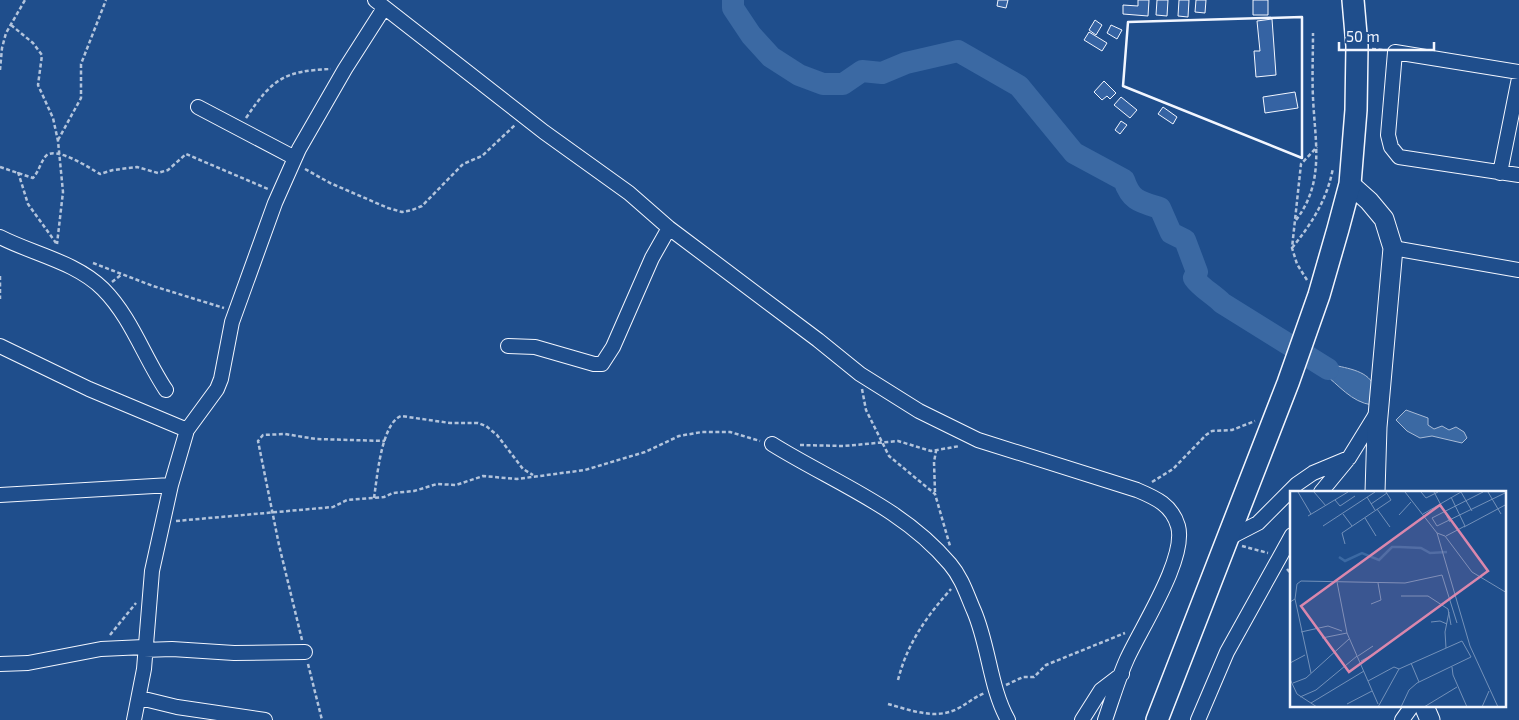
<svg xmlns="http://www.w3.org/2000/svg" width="1519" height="720" viewBox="0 0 1519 720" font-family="'Exo 2',sans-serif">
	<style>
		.water { fill: #3b69a3; stroke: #a8bbd7 }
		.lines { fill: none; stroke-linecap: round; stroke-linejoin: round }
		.river { stroke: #3b69a3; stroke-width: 22 }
		.building { fill: #3563a3; stroke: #f2f6ff }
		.minor-casing { stroke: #f2f6ff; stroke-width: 16 }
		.major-casing { stroke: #f2f6ff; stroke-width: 21 }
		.highway-casing { stroke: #f2f6ff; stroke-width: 24 }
		.path { stroke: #b3c4dc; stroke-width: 2.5; stroke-dasharray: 4 2.5; stroke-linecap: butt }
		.minor { stroke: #1f4e8c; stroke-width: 14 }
		.major { stroke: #1f4e8c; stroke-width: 19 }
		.highway { stroke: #1f4e8c; stroke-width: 21 }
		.wall { stroke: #f2f6ff; stroke-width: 2.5 }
		.inset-river { fill: none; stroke: #3b69a3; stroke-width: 2.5 }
		.inset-road { fill: none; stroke: #7391ba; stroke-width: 1 }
		.view { fill: #da87ad; fill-opacity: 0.15; stroke: #da87ad; stroke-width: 2.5 }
		.inset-edge { fill: none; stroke: #f2f6ff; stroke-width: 2.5 }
	</style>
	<rect width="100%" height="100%" fill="#1f4e8c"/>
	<!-- water -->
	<path class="water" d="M1333 365C1346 368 1371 371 1374 388 1375 393 1372 400 1372 405 1351 402 1339 385 1323 373Z
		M1406 410 1428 418V425L1434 429 1442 426 1449 430 1456 427 1464 432 1467 438 1462 443 1432 436 1420 438 1407 431 1396 420Z"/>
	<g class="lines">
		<!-- river -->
		<path class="river" d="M733 0V8L751 35 771 57 799 75 823 84H843L862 71 882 73 906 63 958 51 1019 86 1074 153 1124 180C1131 201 1140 202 1160 208L1171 233 1185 240 1197 272 1194 278C1201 288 1213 294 1222 303L1328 369"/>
	</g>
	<!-- building -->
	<path class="building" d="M998 0H1008L1006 8 997 6Z
		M1138 0H1149L1148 16 1123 14V5L1138 6Z
		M1157 0H1168L1167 16 1156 15Z
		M1179 0H1189L1188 17 1178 16Z
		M1196 0H1206L1205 13 1195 12Z
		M1253 0H1268V15H1253Z
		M1272 19 1276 75 1256 77 1254 51H1260L1257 21Z
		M1095 20 1102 25 1096 35 1089 30Z
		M1111 25 1122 30 1117 39 1107 33Z
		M1089 32 1107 43 1102 51 1084 40Z
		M1104 81 1116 93 1110 99 1107 96 1102 100 1094 92Z
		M1295 92 1298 108 1265 113 1263 97Z
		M1121 97 1137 110 1130 118 1114 105Z
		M1163 107 1177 117 1173 124 1158 114Z
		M1121 121 1127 125 1120 134 1115 130Z"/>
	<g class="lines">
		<!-- minor casing -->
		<g class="minor-casing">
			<path id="minor" d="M375 0 544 132 629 193 669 228 818 340 860 374 919 411 978 440 1137 490C1156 498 1172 505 1178 526 1187 558 1141 628 1127 659 1118 679 1112 700 1105 720
				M1519 72 1395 52 1388 135 1391 147 1399 157 1519 175
				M198 107 295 158
				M1500 173 1519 78
				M0 237C33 254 76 262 103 289 131 317 144 357 166 390
				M1393 248 1519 270
				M0 346 89 389 187 430
				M508 346 535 347 594 364H602L613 347 652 258 669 228
				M772 444C833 482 902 507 950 564 962 578 967 595 974 611 989 646 990 688 1008 720
				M1321 492 1349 458 1378 411
				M0 495 171 485
				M1227 539 1258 523 1297 484 1313 473 1349 458
				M144 650 172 649 234 653 305 652
				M0 664 28 663 101 649 144 647
				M140 698 177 707 265 720
				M134 720 144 669 152 571 171 485 187 430 217 389 221 379 232 322 275 203 299 149 345 69 384 8
				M1082 720 1101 690 1122 674
				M1198 720 1227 652 1292 535
				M1402 720 1412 706"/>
		</g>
		<!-- major casing -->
		<g class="major-casing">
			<path id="major" d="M1350 184 1369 201 1384 219 1393 248 1377 427 1375 492
				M1424 706 1430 720"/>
		</g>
		<!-- highway casing -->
		<g class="highway-casing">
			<path id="highway" d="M1157 720 1288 383 1319 295 1338 229 1350 184 1356 110 1357 46 1353 0"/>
		</g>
		<!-- path -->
		<path class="path" d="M11 25 33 43 42 55 38 85 53 118 58 141 63 192 57 244
			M1372 49 1384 50
			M0 70 2 48 6 33 25 0
			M246 118C273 78 284 71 331 69
			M58 140 81 98V64L106 0
			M0 167 33 178C39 171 40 164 45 157 54 144 91 169 100 174L113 170 137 167 158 173 168 170 186 154 268 189
			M305 169 330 183 388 208 402 212 412 210 422 206 463 164 482 156 515 125
			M18 172 28 204 56 243
			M1296 220C1325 182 1315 142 1313 98 1312 76 1313 55 1313 33
			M1292 248C1312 223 1327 200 1333 168
			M93 263 153 286 224 308
			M0 276V299
			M1307 280 1297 264 1292 248 1301 164 1317 147
			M112 282 121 275
			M862 389 866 410 889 456 935 494 950 546
			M800 445 844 446 898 441 931 451 960 446
			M1152 482 1173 469 1206 435 1212 431 1232 430 1255 421
			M935 492 934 462 936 451
			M374 498C377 479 381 424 401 416L450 423H478L486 426 497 435 523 469 533 475
			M176 521 333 507 347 500 384 497 393 493 414 491 437 484 456 485 483 476 517 479 585 470 645 452 679 436 702 432H730L760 441
			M1242 546 1268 553
			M1287 569 1292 575
			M110 635 136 603
			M302 640 279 545 258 441 263 435 285 434 316 439 385 441
			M308 664 322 720
			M898 680C907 644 926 617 951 589
			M1006 685 1023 677H1034L1046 665 1125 633
			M888 704C910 710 935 720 957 709 967 704 974 697 985 693"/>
		<!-- minor -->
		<use href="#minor" class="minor"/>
		<!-- major -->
		<use href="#major" class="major"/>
		<!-- highway -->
		<use href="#highway" class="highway"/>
		<!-- wall -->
		<path class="wall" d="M1302 17V158L1123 86 1128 22Z"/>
	</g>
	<!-- overview -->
	<g transform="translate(1290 491)">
		<rect width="216" height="216" fill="#1f4e8c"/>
		<path class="inset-river" d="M49 66 55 70 72 62 89 69 102 56H110L131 57 140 62 157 61"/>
		<path class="inset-road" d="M8 1 21 23M24 1 36 15M115 1 147 42 180 155 208 216M131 1 136 7 148 1M144 1 160 31M171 1 182 20M193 1 142 27 147 35 217 1M198 1 211 23M77 6 85 19M45 9 50 15 65 5M81 13 97 2M87 18 100 36M53 23 62 35M133 23 171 1M109 24 121 11M18 25 58 1M75 27 86 45M33 35 85 1M174 36 217 13M147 42 155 45 182 81 217 102M156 45 175 35 161 6M55 53 52 42 101 9 96 1M47 91 57 142 88 213M111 105H138L158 118 161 134M5 108 21 182M0 111 5 108 7 93 11 90 115 92 152 84 167 132M81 113 91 109 88 92M141 131 150 130 157 133M11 141 38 135 52 140M32 147 57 142M156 157 155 141 159 121M68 165 83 155M71 170 89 160M0 172 15 164M121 172 129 191M162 176 163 184 177 216M0 188 7 203 27 216M78 190 104 176 109 178 172 150 181 166M3 192 16 187 59 148M10 206 26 199 67 165M21 212 74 180M57 213 82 200M88 216 109 178M111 216 119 199 127 192 181 166M134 216 167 196M192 216 199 200"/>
		<path class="view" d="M150 14 198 80 59 181 11 115Z"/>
		<rect width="216" height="216" class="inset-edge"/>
	</g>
	<!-- scale -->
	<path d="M1339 42v8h95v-8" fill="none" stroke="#f2f6ff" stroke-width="2.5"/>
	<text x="1346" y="42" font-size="15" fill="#f2f6ff" stroke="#1f4e8c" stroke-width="4" paint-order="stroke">50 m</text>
</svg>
